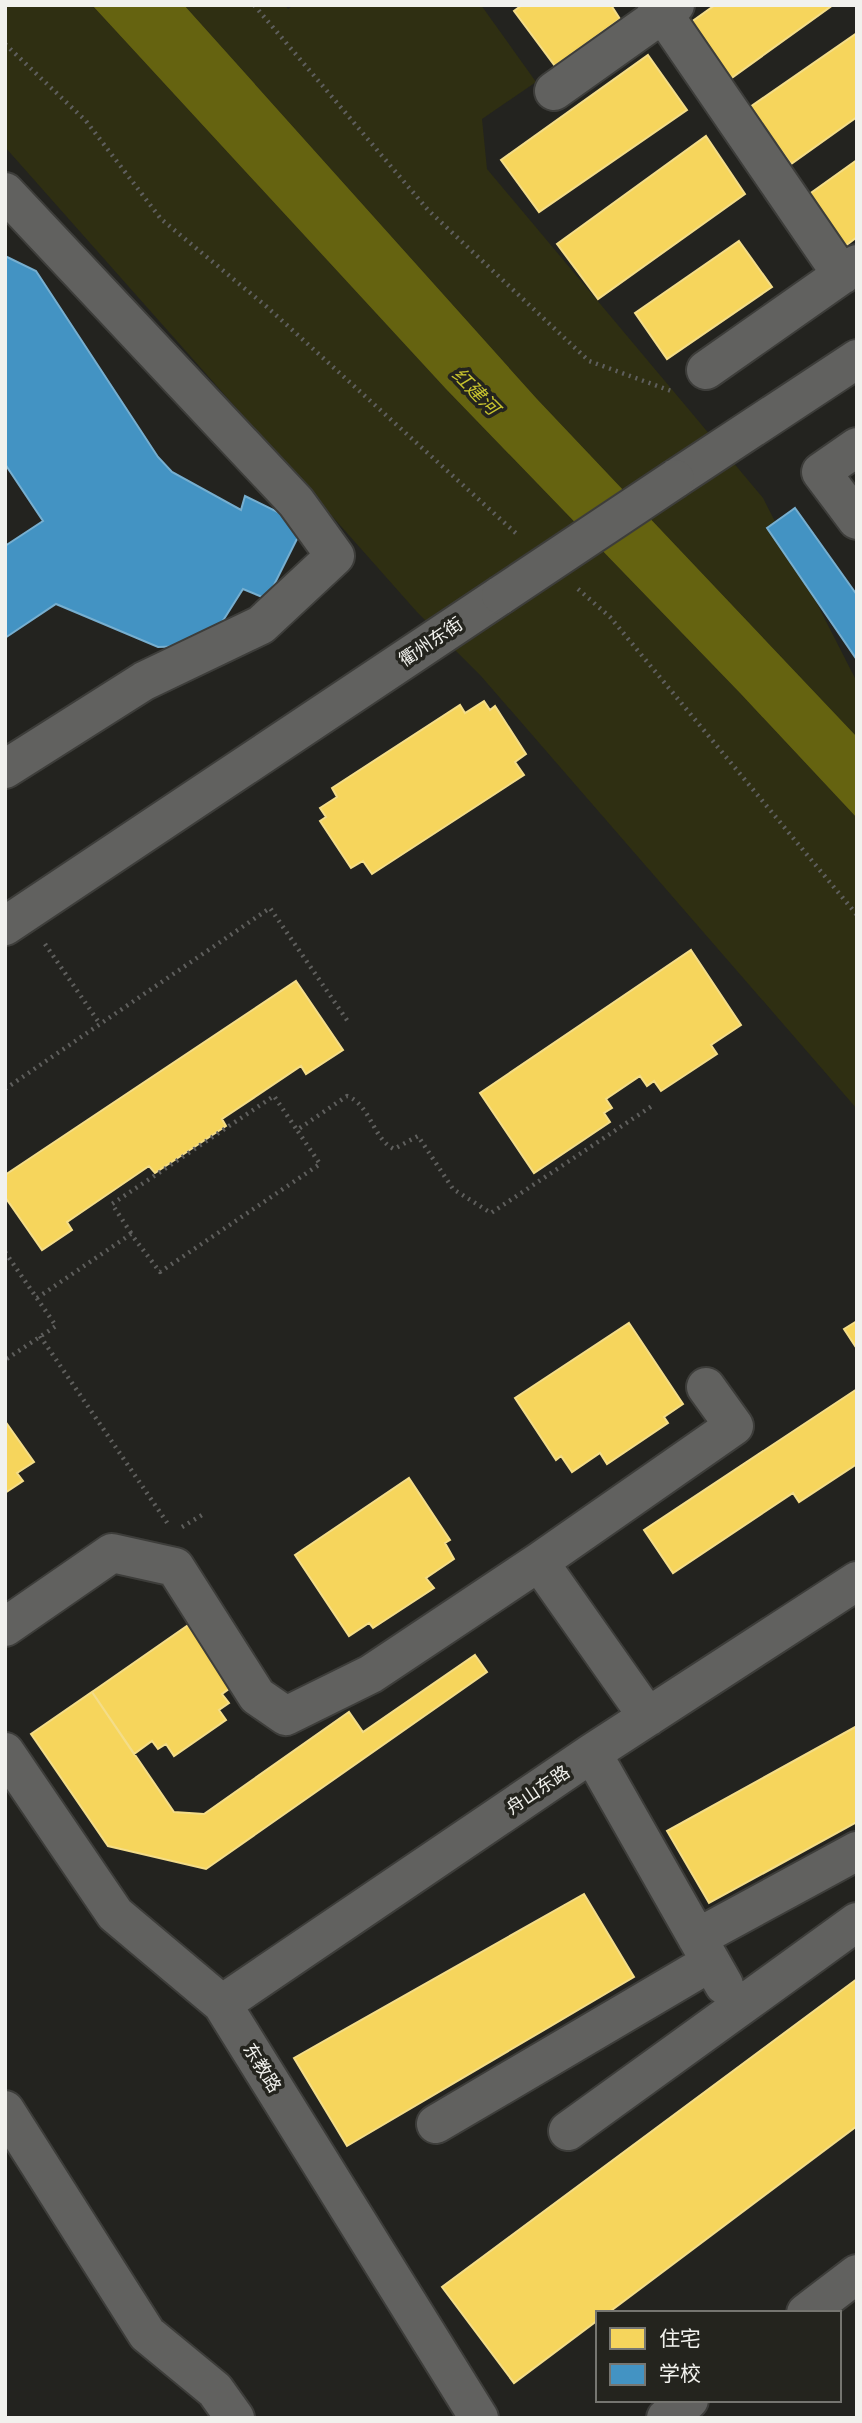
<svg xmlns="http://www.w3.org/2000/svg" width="862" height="2423" viewBox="0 0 862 2423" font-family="'Titillium Web','Noto Sans SC',sans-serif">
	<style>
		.green { fill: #2f2f12 }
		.water { fill: #656310 }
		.homes { fill: #f6d55c; stroke: #f4dd88; stroke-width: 2 }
		.schools { fill: #4393c3; stroke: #77afd0; stroke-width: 2 }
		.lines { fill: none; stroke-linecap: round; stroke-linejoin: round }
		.minor-casing { stroke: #3d3d3a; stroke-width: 42 }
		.path { stroke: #5f5f5d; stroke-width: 4.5; stroke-dasharray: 2 5; stroke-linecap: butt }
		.minor { stroke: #61615f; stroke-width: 38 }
		.minor-bridge-casing { stroke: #3d3d3a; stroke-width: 42; stroke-linecap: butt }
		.minor-bridge { stroke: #61615f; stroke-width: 38 }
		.labels { text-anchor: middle; stroke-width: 7; stroke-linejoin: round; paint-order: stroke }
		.street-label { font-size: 18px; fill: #f1f1ed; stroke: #24241e }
		.water-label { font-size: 19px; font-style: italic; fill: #c8c42e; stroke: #24241e }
	</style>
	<rect width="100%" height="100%" fill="#23231f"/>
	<!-- green -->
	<path class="green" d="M5 5H92L446 389 740 693 857 818V1109L481 676 417 612 5 147Z
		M184 5H285L288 9 294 5H481L536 82 482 119 487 169 763 498 857 682V737L537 399Z"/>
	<!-- water -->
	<path class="water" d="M92 5H184L537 399 857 737V818L740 693 446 389Z"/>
	<!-- homes -->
	<path class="homes" d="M522 5H611L620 19 555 66 514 11Z
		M715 5H833L726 82 687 25Z
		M857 33V117L791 164 750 107Z
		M648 55 687 110 539 212 501 160Z
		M706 136 745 194 598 299 557 244Z
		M857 160V237L844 247 808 195Z
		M739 241 772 287 667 359 635 313Z
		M484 701 490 710 495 706 526 754 515 762 524 775 372 874 363 861 351 868 320 821 326 817 320 808 337 797 332 788 460 705 465 713Z
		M691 950 741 1025 711 1045 717 1054 661 1091 654 1081 647 1086 640 1076 606 1099 612 1108 604 1113 610 1122 534 1173 480 1093Z
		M296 981 343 1050 306 1074 301 1066 222 1119 226 1126 155 1173 149 1166 67 1222 72 1230 42 1250 5 1197V1175Z
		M857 1321V1349L844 1329Z
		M629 1323 683 1404 664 1417 668 1423 607 1464 600 1453 572 1472 561 1456 556 1460 515 1398Z
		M857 1389V1464L799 1502 793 1493 673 1573 644 1530Z
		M5 1421 34 1462 17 1473 23 1481 5 1493Z
		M409 1478 450 1540 445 1543 454 1559 426 1578 434 1588 373 1628 369 1623 349 1636 295 1555Z
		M197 1619 240 1681 222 1694 229 1703 219 1710 226 1720 174 1756 166 1744 158 1749 152 1741 134 1754 92 1692Z
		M475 1655 487 1672 206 1869 108 1846 31 1734 92 1692 174 1812 204 1814 349 1712 363 1732Z
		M857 1726V1822L709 1903 667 1831Z
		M584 1894 634 1977 347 2146 294 2058Z
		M857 1979V2126L608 2313H598V2320L514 2383 442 2287Z"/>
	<!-- schools -->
	<path class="schools" d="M5 256 36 271 158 457 172 472 241 510 245 496 304 525 267 599 243 589 212 638 188 646 158 647 56 604 5 638V546L43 521 5 464Z
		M795 508 857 595V660L767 528Z"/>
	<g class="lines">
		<!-- minor casing -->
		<g class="minor-casing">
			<path id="minor" d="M657 5 842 275
				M554 91 675 5
				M5 192 296 502 335 556 261 625 144 681 5 769
				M706 370 857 264
				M857 447 821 472 857 520
				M675 479 857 359
				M5 926 501 595
				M539 1562 648 1717
				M5 1627 112 1553 175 1567 257 1696 286 1716 371 1674 539 1562 734 1426 706 1387
				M5 1752 115 1914 222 2004 479 2418
				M592 1753 724 1985
				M697 1938 857 1851
				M222 2004 592 1753 857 1581
				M5 2110 147 2334 215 2390 235 2418
				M436 2124 711 1962
				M568 2131 857 1922
				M806 2313 857 2274
				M666 2418 689 2400"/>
		</g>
		<!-- path -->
		<path class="path" d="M254 5 428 210 589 361 674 392
			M5 44 86 121 161 219 267 307 519 536
			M578 589 610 617 857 915
			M45 944 100 1024
			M5 1089 270 908 349 1023
			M131 1233 112 1204 274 1096 297 1130
			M5 1252 56 1326 5 1360
			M37 1298 131 1234 160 1272 320 1164 297 1130 347 1096C371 1105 372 1138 394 1149L418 1136 453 1189 491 1213 655 1104
			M40 1336 168 1524
			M182 1527 202 1515"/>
		<!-- minor -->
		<use href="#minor" class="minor"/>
		<!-- minor-bridge casing -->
		<g class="minor-bridge-casing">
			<path id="minor-bridge" d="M501 595 675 479"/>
		</g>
		<!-- minor-bridge -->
		<use href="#minor-bridge" class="minor-bridge"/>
	</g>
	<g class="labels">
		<!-- street labels -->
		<g class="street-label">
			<text transform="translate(431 642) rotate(-34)" y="6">衢州东街</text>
			<text transform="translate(538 1790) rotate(-34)" y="6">舟山东路</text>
			<text transform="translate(262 2068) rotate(58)" y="6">东教路</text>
		</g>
		<!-- water labels -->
		<g class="water-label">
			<text transform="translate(476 391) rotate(45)" y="7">红建河</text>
		</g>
	</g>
	<!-- border -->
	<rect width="862" height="2423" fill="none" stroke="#f1f1ed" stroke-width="14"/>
	<!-- legend -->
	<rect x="596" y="2311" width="245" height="91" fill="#24241e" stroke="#767671" stroke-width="2"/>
	<rect x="610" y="2328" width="35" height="21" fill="#f6d55c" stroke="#767671" stroke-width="2"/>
	<text x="659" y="2346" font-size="21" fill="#f1f1ed">住宅</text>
	<rect x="610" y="2364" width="35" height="21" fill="#4393c3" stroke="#767671" stroke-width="2"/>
	<text x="659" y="2381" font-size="21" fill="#f1f1ed">学校</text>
</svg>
